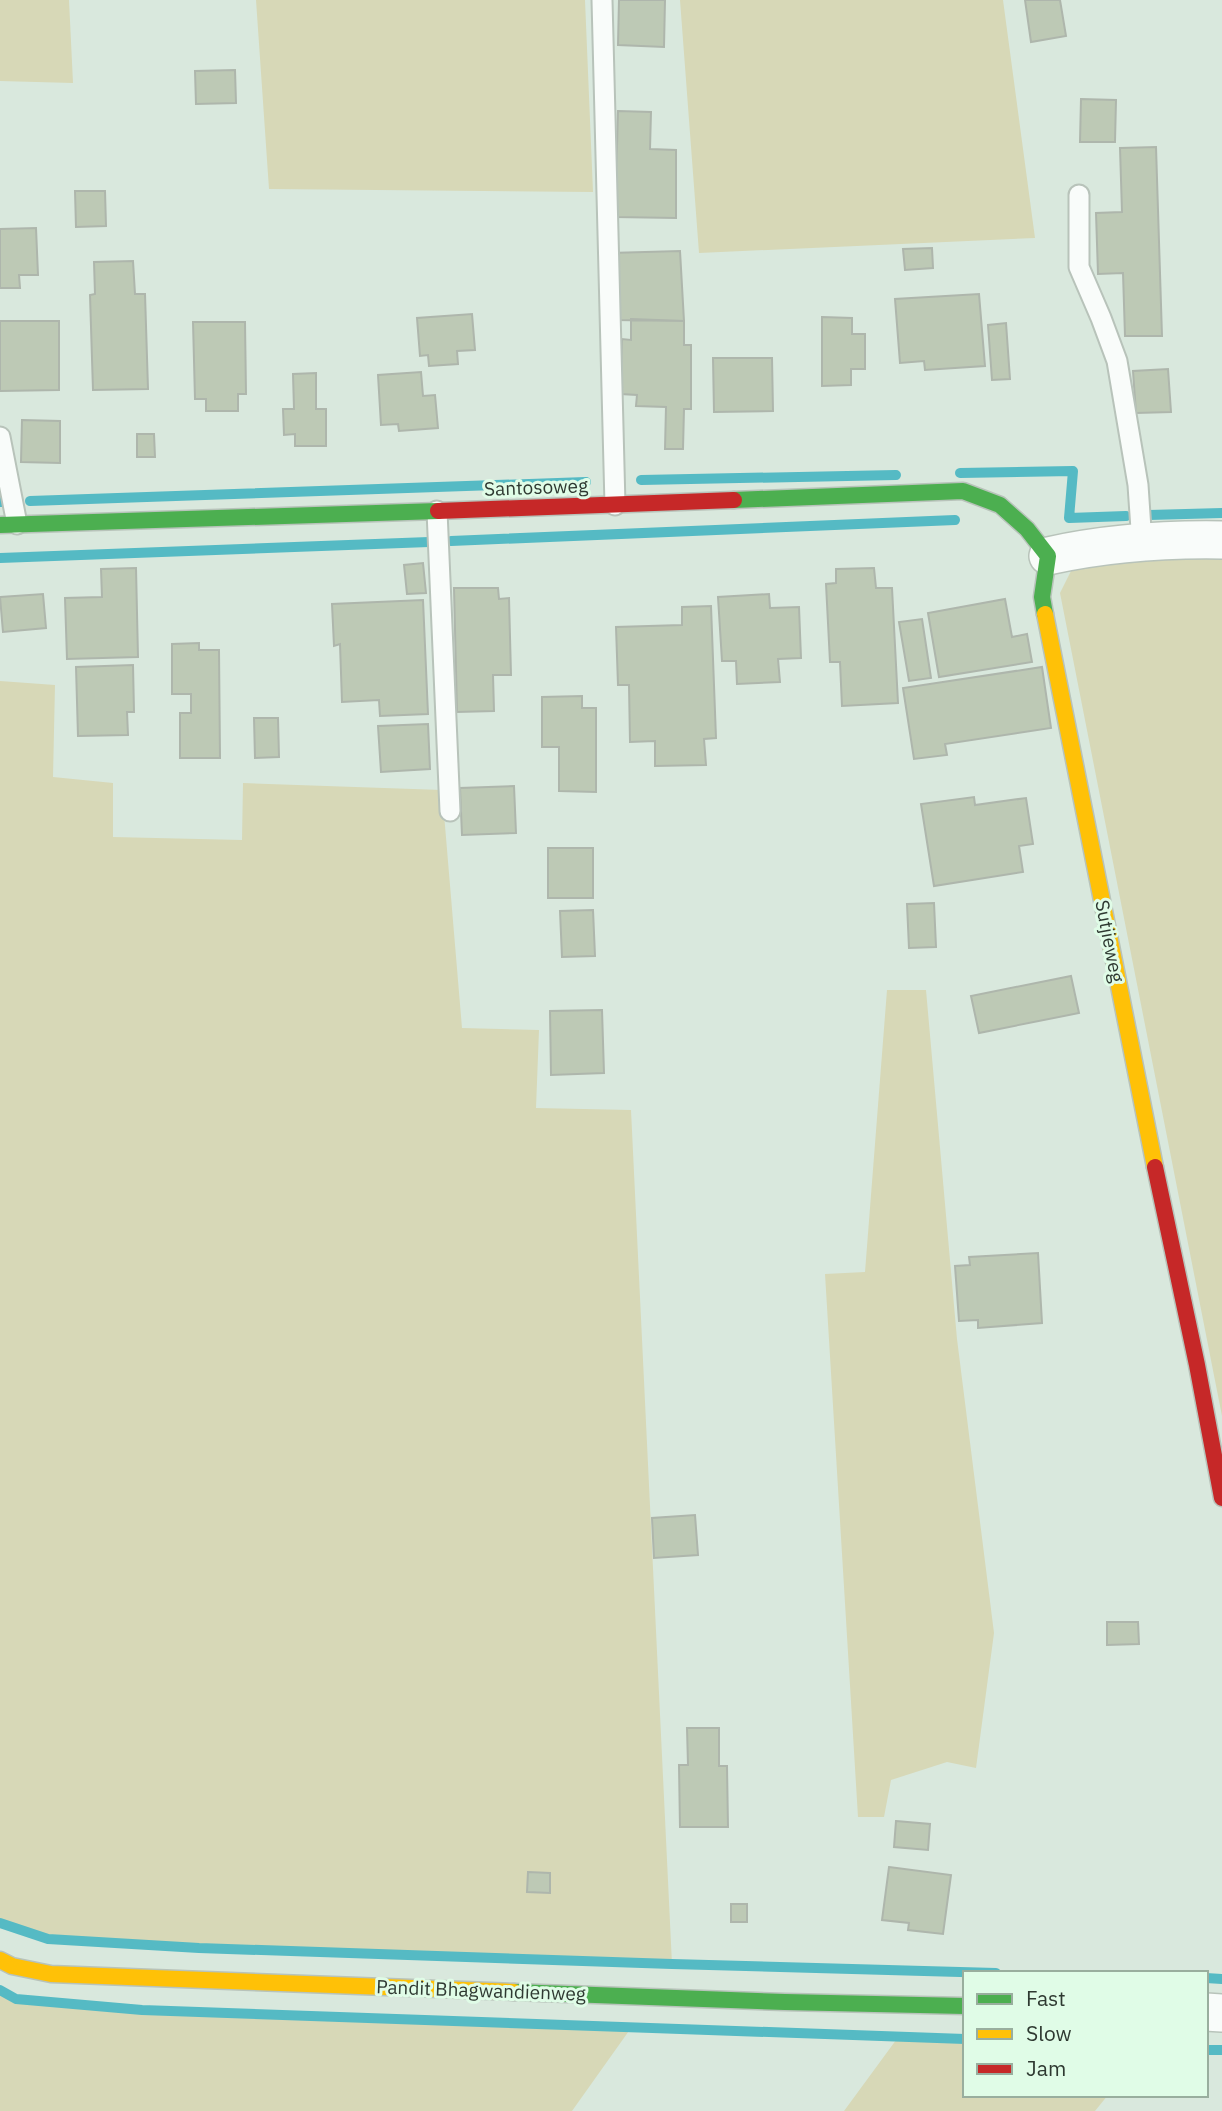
<svg xmlns="http://www.w3.org/2000/svg" width="1222" height="2111" viewBox="0 0 1222 2111" font-family="'IBM Plex Sans',sans-serif">
	<style>
		.green { fill: #d7d8b7 }
		.lines { fill: none; stroke-linecap: round; stroke-linejoin: round }
		.stream { stroke: #55bac4; stroke-width: 10 }
		.building { fill: #bdc9b5; stroke: #aeb6ac; stroke-width: 2 }
		.lane-casing { stroke: #b8c3ba; stroke-width: 23 }
		.street-casing { stroke: #b8c3ba; stroke-width: 40 }
		.fast-casing { stroke: #b8c3ba; stroke-width: 19 }
		.slow-casing { stroke: #b8c3ba; stroke-width: 19 }
		.jam-casing { stroke: #b8c3ba; stroke-width: 19 }
		.lane { stroke: #f9fcfa; stroke-width: 19 }
		.street { stroke: #f9fcfa; stroke-width: 37 }
		.fast { stroke: #4caf50; stroke-width: 16 }
		.slow { stroke: #ffc107; stroke-width: 16 }
		.jam { stroke: #c62828; stroke-width: 16 }
		.labels { text-anchor: middle; stroke-width: 6; stroke-linejoin: round; paint-order: stroke }
		.street-label { font-size: 19px; fill: #2e3931; stroke: #e0fce7 }
	</style>
	<rect width="100%" height="100%" fill="#d9e8dd"/>
	<!-- green -->
	<path class="green" d="M0 0H69L73 83 0 81Z
		M256 0H585L593 192 269 189Z
		M680 0H1003L1035 238 699 253Z
		M1222 551V1416L1060 593 1073 567Z
		M0 681 55 685 53 777 113 783V837L242 840 243 783 442 790 462 1028 539 1030 536 1108 631 1110 672 1964 199 1948 48 1939 0 1923Z
		M887 990H926L957 1339 994 1633 976 1768 947 1762 891 1780 884 1817H858L825 1274 865 1272Z
		M0 1990 16 1999 142 2010 631 2028 572 2111H0Z
		M899 2036 965 2039V2095H1108L1095 2111H844Z"/>
	<g class="lines">
		<!-- stream -->
		<path class="stream" d="M960 473 1073 471 1069 518 1126 516
			M641 480 896 475
			M30 501 586 482
			M0 502H2
			M1149 515 1222 513
			M451 541 955 520
			M0 558 429 542
			M0 1923 48 1939 199 1948 672 1964 996 1973
			M1206 1978 1222 1979
			M0 1990 16 1999 142 2010 965 2039
			M1206 2050H1222"/>
	</g>
	<!-- building -->
	<path class="building" d="M619 0H665L664 47 618 45Z
		M1025 0H1060L1066 36 1031 42Z
		M235 70 236 103 196 104 195 71Z
		M1081 99 1116 100 1115 142H1080Z
		M618 111 651 112 650 149 676 150V218L615 217Z
		M1156 147 1162 336H1125L1123 273 1098 274 1096 213 1122 212 1120 148Z
		M75 191H105L106 226 76 227Z
		M36 228 38 275H19L20 288H0V229Z
		M932 248 933 268 905 270 903 249Z
		M680 251 684 321 615 320 610 253Z
		M133 261 135 294H145L148 389 93 390 90 295 95 294 94 262Z
		M979 294 985 366 925 370 924 361 900 363 895 299Z
		M472 314 475 350 457 351 458 364 429 366 428 355 420 356 417 318Z
		M822 317 852 318V334H865V369H851V385L822 386Z
		M631 319 684 321V345H691V409H684L683 449H665L666 407 636 406 637 395 621 394 622 339 631 340Z
		M0 321H59V390L0 391Z
		M193 322H245L246 394H238V411H206V399H195Z
		M1006 323 1010 379 992 380 988 325Z
		M713 358H772L773 411 714 412Z
		M1168 369 1171 412 1136 413 1133 371Z
		M421 372 423 396 435 395 438 428 399 431 398 424 381 425 378 375Z
		M316 373V409H326V446H295V434L284 435 283 409H294L293 374Z
		M22 420 60 421V463L21 462Z
		M137 434H154L155 457H137Z
		M423 563 426 593 407 594 404 565Z
		M136 568 138 657 67 659 65 598 102 597 101 569Z
		M874 568 876 588H892L898 703 842 706 840 662H830L826 584 836 583V569Z
		M454 588H498L499 599 509 598 511 675H493L494 711 457 712Z
		M43 594 46 628 3 632 0 597Z
		M769 594 770 608 799 607 801 658 778 659 780 682 737 684 736 661H722L718 597Z
		M1005 599 1012 637 1027 634 1032 662 939 677 928 613Z
		M423 600 428 714 380 716 379 700 342 702 340 644 334 646 332 604Z
		M711 606 716 738 704 739 706 765 655 766V741L630 742 629 685H618L616 627 682 625V607Z
		M922 619 931 678 909 681 899 622Z
		M199 643V650H219L220 758H180V713H191V694H172V644Z
		M133 665 134 712H127L128 735 78 736 76 667Z
		M1042 667 1051 728 945 744 947 755 914 759 903 688Z
		M582 696V708H596V792L559 791V747H542V697Z
		M254 718H278L279 757 255 758Z
		M428 724 430 769 381 772 378 726Z
		M514 786 516 833 462 835 460 788Z
		M974 797 975 805 1026 798 1033 844 1019 846 1023 872 934 886 921 804Z
		M548 848H593V898H548Z
		M934 903 936 947 909 948 907 904Z
		M593 910 595 956 562 957 560 911Z
		M1071 976 1079 1013 979 1033 971 996Z
		M602 1010 604 1073 551 1075 550 1011Z
		M1038 1253 1042 1323 978 1328V1320L959 1321 955 1266 970 1265 969 1257Z
		M695 1515 698 1555 654 1558 652 1518Z
		M1107 1622H1138L1139 1644 1107 1645Z
		M687 1728H719V1766H727L728 1827H680L679 1765H688Z
		M896 1821 930 1824 928 1850 894 1847Z
		M889 1867 951 1875 943 1934 908 1930 909 1923 882 1920Z
		M528 1872 550 1873V1893L527 1892Z
		M731 1904H747V1922H731Z"/>
	<g class="lines">
		<!-- lane casing -->
		<g class="lane-casing">
			<path id="lane" d="M602 0 615 505
				M1079 195V267L1101 318 1117 361 1138 485 1142 544
				M0 437 17 524
				M437 511 450 811"/>
		</g>
		<!-- street casing -->
		<g class="street-casing">
			<path id="street" d="M1048 556C1103 544 1166 539 1222 540
				M1206 2012 1222 2013"/>
		</g>
		<!-- fast casing -->
		<g class="fast-casing">
			<path id="fast" d="M734 500 963 491 1000 505 1027 529 1048 556 1042 597 1045 614
				M0 525 438 511
				M514 1992 785 2002 965 2006"/>
		</g>
		<!-- slow casing -->
		<g class="slow-casing">
			<path id="slow" d="M1045 614 1155 1167
				M0 1960 12 1966 51 1974 514 1992"/>
		</g>
		<!-- jam casing -->
		<g class="jam-casing">
			<path id="jam" d="M438 511 734 500
				M1155 1167 1197 1365 1222 1498"/>
		</g>
		<!-- lane -->
		<use href="#lane" class="lane"/>
		<!-- street -->
		<use href="#street" class="street"/>
		<!-- fast -->
		<use href="#fast" class="fast"/>
		<!-- slow -->
		<use href="#slow" class="slow"/>
		<!-- jam -->
		<use href="#jam" class="jam"/>
	</g>
	<g class="labels">
		<!-- street labels -->
		<g class="street-label">
			<text transform="translate(536 487) rotate(-2)" y="7">Santosoweg</text>
			<text transform="translate(1110 941) rotate(79)" y="7">Sutjieweg</text>
			<text transform="translate(481 1990) rotate(2)" y="7">Pandit Bhagwandienweg</text>
		</g>
	</g>
	<!-- legend -->
	<rect x="963" y="1971" width="245" height="126" fill="#e0fce7" stroke="#99ae9e" stroke-width="2"/>
	<rect x="977" y="1994" width="35" height="10" fill="#4caf50" stroke="#99ae9e" stroke-width="2"/>
	<text x="1026" y="2006" font-size="21" fill="#2e3931">Fast</text>
	<rect x="977" y="2029" width="35" height="10" fill="#ffc107" stroke="#99ae9e" stroke-width="2"/>
	<text x="1026" y="2041" font-size="21" fill="#2e3931">Slow</text>
	<rect x="977" y="2064" width="35" height="10" fill="#c62828" stroke="#99ae9e" stroke-width="2"/>
	<text x="1026" y="2076" font-size="21" fill="#2e3931">Jam</text>
</svg>
